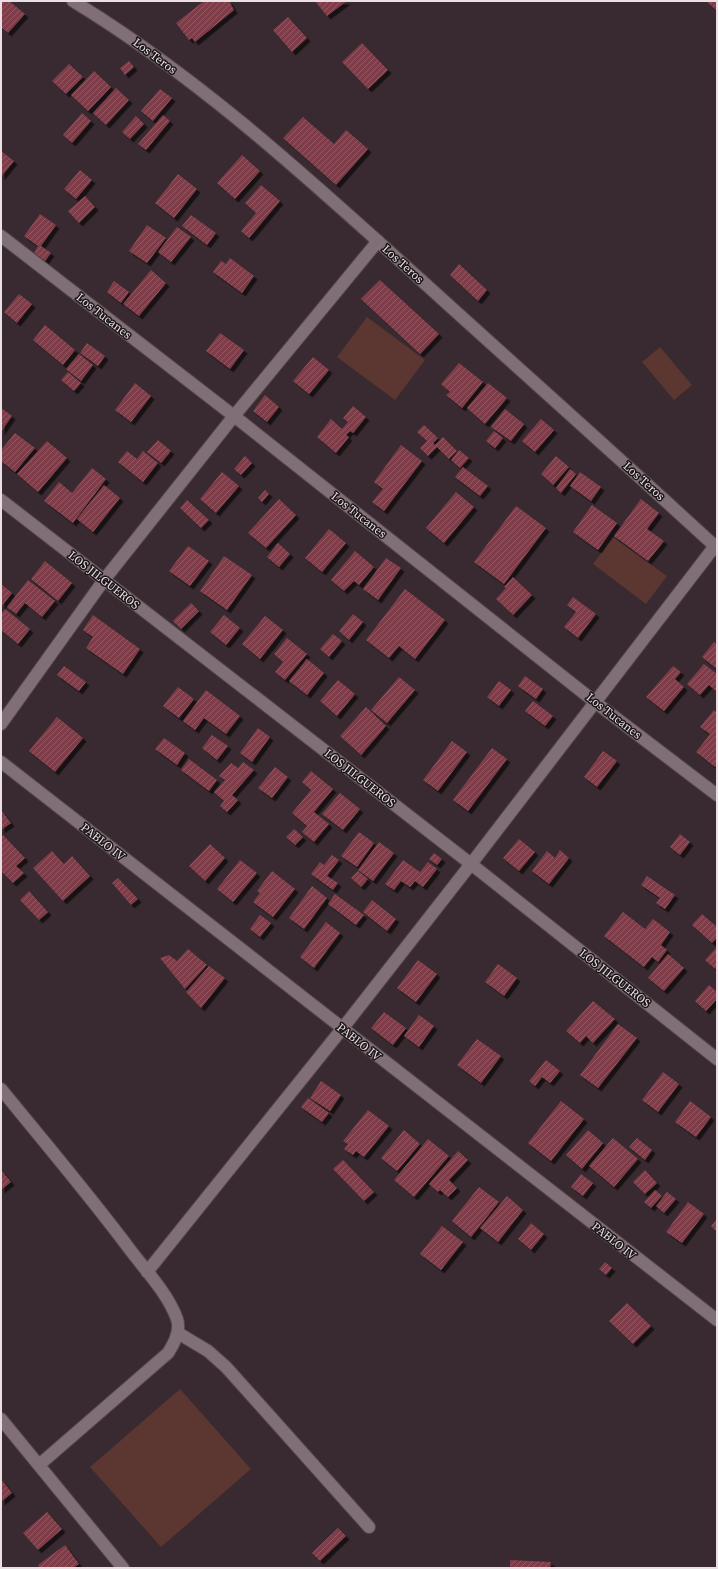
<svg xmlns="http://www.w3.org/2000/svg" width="718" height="1569" viewBox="0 0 718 1569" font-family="'Source Serif 4',serif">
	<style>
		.garden { fill: #5c3630 }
		.building { fill: url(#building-hatch); filter: url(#shadow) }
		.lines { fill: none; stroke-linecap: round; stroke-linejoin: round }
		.minor-casing { stroke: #54484d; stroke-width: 14 }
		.minor { stroke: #806f76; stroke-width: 12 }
		.labels { text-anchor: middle; stroke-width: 3; stroke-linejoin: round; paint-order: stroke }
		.street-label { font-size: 12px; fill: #eae0e4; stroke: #1b1518 }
	</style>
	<defs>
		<pattern id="building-hatch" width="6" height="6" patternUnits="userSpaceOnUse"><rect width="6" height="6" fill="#7e3e49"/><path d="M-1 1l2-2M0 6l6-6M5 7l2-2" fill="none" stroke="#905a63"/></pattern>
		<filter id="shadow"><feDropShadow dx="3.5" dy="3.5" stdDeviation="0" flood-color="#0009"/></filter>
	</defs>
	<rect width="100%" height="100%" fill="#382a30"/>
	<!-- garden -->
	<path class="garden" d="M367 317 425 360 395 400 337 357Z
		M660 347 692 385 674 400 642 362Z
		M613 537 667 576 646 604 593 564Z
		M180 1389 251 1469 161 1547 90 1467Z"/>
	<!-- building -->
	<path class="building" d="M1 1H9L25 14 8 33 1 27Z
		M204 1H229L234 10 195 42 192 38 189 40 176 23Z
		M315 1H347L327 16Z
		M706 1H717V11Z
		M288 17 307 38 292 52 273 30Z
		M362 43 388 70 368 89 342 62Z
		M129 61 134 67 125 75 120 68Z
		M69 64 83 77 66 94 52 81Z
		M94 71 111 87 88 111 71 95Z
		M116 88 129 100 106 125 93 113Z
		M160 89 172 98 153 121 141 111Z
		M82 113 91 121 72 143 63 135Z
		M163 115 170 121 146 150 138 144Z
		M136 116 144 124 130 139 122 132Z
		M303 117 334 144 346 130 368 149 336 185 283 138Z
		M1 151 14 161 1 177Z
		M242 155 260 171 235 199 217 183Z
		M80 170 92 180 76 199 64 189Z
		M178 174 197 189 174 218 155 203Z
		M261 185 280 201 249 238 241 231 256 213 245 203Z
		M85 196 95 207 79 223 68 211Z
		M40 214 56 225 41 246 51 253 45 261 34 253 38 246 24 236Z
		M191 215 216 233 207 245 182 226Z
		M147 225 166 238 147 263 129 251Z
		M177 227 191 237 171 262 158 252Z
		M230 258 254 276 242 293 213 272 221 261 226 264Z
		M459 264 487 290 478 301 450 275Z
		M151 270 166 283 139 316 123 304Z
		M380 280 439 334 420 354 361 299Z
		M114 281 129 292 121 303 107 292Z
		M19 294 32 304 17 323 4 312Z
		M45 325 75 350 63 365 33 340Z
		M220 333 244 350 230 369 206 351Z
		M87 343 105 356 98 366 80 353Z
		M79 354 93 365 81 381 66 369Z
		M313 357 329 370 309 394 293 381Z
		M459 363 483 382 462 408 446 395 450 392 441 384Z
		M68 372 81 383 74 391 61 380Z
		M135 383 151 396 131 422 115 410Z
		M488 383 507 398 485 424 467 408Z
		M265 395 279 407 267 422 253 411Z
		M353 406 366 417 353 433 350 431 346 435 349 437 336 453 317 437 331 419 342 429 348 422 343 418Z
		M1 408 12 416 1 432Z
		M505 409 524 424 511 441 491 427Z
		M541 419 554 430 535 452 522 441Z
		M424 425 438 438 433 443 435 445 443 437 457 451 449 459 437 447 428 456 420 448 427 441 417 432Z
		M494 431 503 438 495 448 486 441Z
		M15 433 35 448 15 472 1 461V450Z
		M158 440 171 451 161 463 147 452Z
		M47 441 67 458 38 492 17 474Z
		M401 445 422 461 384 511 372 502 383 489 374 482Z
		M459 450 469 458 460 468 451 460Z
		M127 451 137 459 143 451 158 463 143 482 118 462Z
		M245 456 252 463 241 475 234 469Z
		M556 456 569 467 553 485 541 474Z
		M463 467 488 486 480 496 455 477Z
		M92 468 106 479 73 523 44 501 59 482 72 493Z
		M570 469 576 474 561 493 556 488Z
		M222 472 239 486 216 513 200 499Z
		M580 472 601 487 591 501 570 486Z
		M104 485 120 498 93 532 77 519Z
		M265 490 269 494 262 502 258 498Z
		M456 492 474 507 444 543 426 528Z
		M279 499 296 515 266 548 248 533Z
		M641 499 659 513 647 529 664 541 648 561 614 536Z
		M187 500 209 520 201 528 180 508Z
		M592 505 617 523 598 550 573 532Z
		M516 506 546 528 504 584 474 562Z
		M329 529 346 543 322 572 305 558Z
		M278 543 290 554 279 567 267 557Z
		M188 546 209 561 190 586 169 571Z
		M355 551 374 567 359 585 354 581 344 591 331 580Z
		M224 556 252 575 227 610 200 591Z
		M386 558 401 568 378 600 363 589Z
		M45 561 72 583 58 601 31 579Z
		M513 577 532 595 513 615 496 599 506 588 504 587Z
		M28 580 55 601 42 617 25 603 16 614 7 607Z
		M1 584 12 593 1 607Z
		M405 589 445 620 415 659 399 646 389 658 366 640Z
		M573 597 596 614 578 638 564 627 576 612 567 605Z
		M191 603 199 611 181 629 173 621Z
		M5 609 30 629 18 644 1 630V614Z
		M353 614 363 622 349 640 339 631Z
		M93 615 140 649 123 674 86 648 93 637 83 630Z
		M224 615 240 628 226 645 210 632Z
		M265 616 283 630 260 659 242 644Z
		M333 634 342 641 329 657 320 649Z
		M287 638 307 654 285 680 275 672 283 662 274 654Z
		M714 642 717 644V669L702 657Z
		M307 659 324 673 307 695 289 681Z
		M704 664 717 674V692L709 685 700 695 687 684Z
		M64 666 86 682 79 691 57 675Z
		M673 666 681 672 675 679 684 687 664 711 646 697Z
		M525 676 543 689 536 699 518 686Z
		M399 677 415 690 387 723 371 710Z
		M338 680 355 694 337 716 320 701Z
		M499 681 511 690 499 706 487 697Z
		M178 687 194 699 179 718 163 706Z
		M206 690 240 716 226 734 204 718 195 730 183 721Z
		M533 701 553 716 545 726 525 711Z
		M366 707 386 726 361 755 340 736Z
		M714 710 717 713V764L715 767 696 752 710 734 700 727Z
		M57 717 83 738 55 772 29 751Z
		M258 728 270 737 252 762 240 753Z
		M212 735 228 746 217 760 202 748Z
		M164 738 185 753 177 765 155 749Z
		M452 741 467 752 438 791 423 780Z
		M492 748 507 759 468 811 453 800Z
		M603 751 617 761 597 787 584 777Z
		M189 759 217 780 209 791 181 770Z
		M243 762 254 770 232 795 238 800 227 812 220 806 224 801 214 792 225 780 219 776 231 763 238 768Z
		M275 767 288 777 272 798 258 788Z
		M311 771 333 789 314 812 329 824 314 842 302 832 307 826 292 813 311 790 302 782Z
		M340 793 360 809 343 830 322 814Z
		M1 810 11 823 1 830Z
		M294 829 303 837 295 845 286 837Z
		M359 832 374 843 357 867 341 856Z
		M680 834 690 842 680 855 670 847Z
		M3 835 25 858 16 866 24 873 13 883 1 871V837Z
		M519 839 535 852 519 871 503 858Z
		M379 842 394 853 373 881 358 870Z
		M210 844 225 858 205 881 189 866Z
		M560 850 569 858 549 884 532 871 547 851 555 858Z
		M52 851 64 864 72 856 90 876 63 901 33 868Z
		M434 853 442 859 437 865 429 859Z
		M332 855 339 860 327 876 338 883 333 890 311 874 320 862 324 865Z
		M240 860 257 873 233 902 217 889Z
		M403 860 420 872 428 862 437 869 423 887 415 881 410 887 401 881 394 890 385 884Z
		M272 871 295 889 273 917 253 902 260 893 257 891Z
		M358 871 368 879 361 887 351 878Z
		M647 876 675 895 665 909 656 903 660 898 641 885Z
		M118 878 138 899 131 905 112 883Z
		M312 886 327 898 304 929 289 918Z
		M29 891 48 912 39 920 20 900Z
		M335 894 364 915 356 925 328 904Z
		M372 900 396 919 387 931 363 912Z
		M623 912 645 929 653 919 670 932 661 945 667 950 658 962 652 957 644 967 604 936Z
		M702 914 717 927V938L712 943 692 925Z
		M260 915 271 923 260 937 250 929Z
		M326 922 340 933 314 968 300 957Z
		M717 947V966L715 969 705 960Z
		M188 949 207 965 185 989 160 958 169 955 177 961Z
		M668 954 684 968 664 991 648 978Z
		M418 960 437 974 416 1002 397 988Z
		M498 964 517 978 504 996 485 982Z
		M209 966 225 978 201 1008 186 992Z
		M709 985 717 992V999L706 1011 695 1001Z
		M593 1001 615 1019 593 1043 586 1036 580 1043 566 1031Z
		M384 1012 406 1028 393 1045 371 1028Z
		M419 1015 434 1026 419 1047 404 1036Z
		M618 1024 637 1038 598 1088 580 1075Z
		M477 1039 501 1056 481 1083 457 1065Z
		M546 1060 560 1071 550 1083 542 1077 535 1086 529 1081Z
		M663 1072 679 1084 658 1112 642 1100Z
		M321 1081 341 1095 330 1111 310 1098Z
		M308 1098 329 1113 322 1122 301 1107Z
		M561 1101 584 1119 551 1161 528 1143Z
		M690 1101 711 1117 696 1137 675 1122Z
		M368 1110 389 1126 364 1157 356 1151 353 1155 344 1149 348 1144 343 1141Z
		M404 1130 420 1144 397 1171 381 1158Z
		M588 1130 603 1143 582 1169 566 1155Z
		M613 1138 638 1159 614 1187 589 1166Z
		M637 1138 652 1150 645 1160 629 1147Z
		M428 1139 449 1156 414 1197 394 1180Z
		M458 1151 468 1160 449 1180 457 1188 448 1197 440 1190 438 1192 429 1184Z
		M343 1160 374 1192 364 1201 333 1169Z
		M1 1170 11 1182 1 1190Z
		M645 1170 657 1183 645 1194 633 1182Z
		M581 1174 593 1183 583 1196 571 1187Z
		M479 1187 499 1202 471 1237 452 1221Z
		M655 1190 662 1196 651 1208 644 1202Z
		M667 1192 676 1199 664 1213 656 1206Z
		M507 1196 523 1210 498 1242 480 1228Z
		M688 1202 704 1214 682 1243 666 1232Z
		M717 1219V1232L711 1226Z
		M531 1223 544 1234 531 1250 518 1239Z
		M442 1226 463 1242 441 1270 420 1254Z
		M605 1262 612 1268 606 1275 599 1269Z
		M627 1303 651 1326 633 1344 609 1321Z
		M1 1479 12 1493 1 1502Z
		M47 1512 62 1529 38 1550 23 1533Z
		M338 1528 346 1536 320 1561 312 1553Z
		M65 1545 79 1564 73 1568H40L38 1565Z
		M510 1560 551 1562 550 1568H510Z"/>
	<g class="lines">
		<!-- minor casing -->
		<g class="minor-casing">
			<path id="minor" d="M73 1C201 79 310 180 421 280 519 369 619 458 717 548
				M1 236 234 416 595 702 717 795
				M1 500 471 864 717 1059
				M1 724 104 580 234 416 378 241
				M1 762 717 1320
				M1 1089C45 1143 90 1196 131 1251 147 1272 168 1294 177 1319 181 1331 174 1344 168 1353L39 1465
				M147 1272 342 1029 471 864 715 546
				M178 1333 208 1351 226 1367 369 1527
				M1 1419 123 1568"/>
		</g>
		<!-- minor -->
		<use href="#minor" class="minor"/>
	</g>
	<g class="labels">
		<!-- street labels -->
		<g class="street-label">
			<text transform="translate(155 56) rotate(37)" y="4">Los Teros</text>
			<text transform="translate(403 264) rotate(42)" y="4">Los Teros</text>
			<text transform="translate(104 316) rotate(38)" y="4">Los Tucanes</text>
			<text transform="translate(644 481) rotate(42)" y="4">Los Teros</text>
			<text transform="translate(359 515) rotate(38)" y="4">Los Tucanes</text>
			<text transform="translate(104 580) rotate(38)" y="4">LOS JILGUEROS</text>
			<text transform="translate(614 716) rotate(38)" y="4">Los Tucanes</text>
			<text transform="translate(360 778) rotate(38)" y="4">LOS JILGUEROS</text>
			<text transform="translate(103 842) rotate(38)" y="4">PABLO IV</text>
			<text transform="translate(615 978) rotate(38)" y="4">LOS JILGUEROS</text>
			<text transform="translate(359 1042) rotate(38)" y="4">PABLO IV</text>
			<text transform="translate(614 1241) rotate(38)" y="4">PABLO IV</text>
		</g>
	</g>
	<!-- border -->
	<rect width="718" height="1569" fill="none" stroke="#eae0e4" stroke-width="4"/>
</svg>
